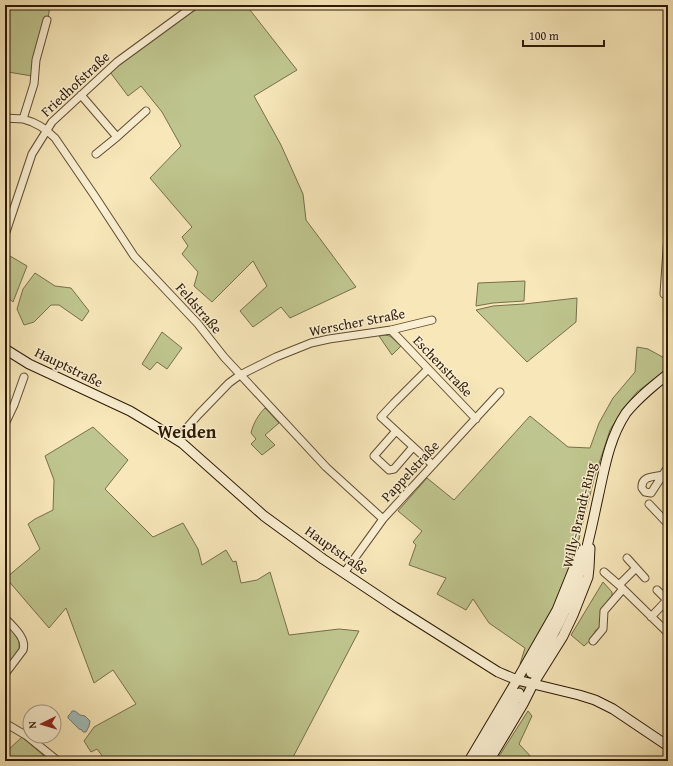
<svg xmlns="http://www.w3.org/2000/svg" width="673" height="766" viewBox="0 0 673 766" font-family="'Gentium Book Plus',serif">
	<style>
		.green { fill: #bfc58e; stroke: #766f49 }
		.water { fill: #a2bdba; stroke: #737b71 }
		.lines { fill: none; stroke-linecap: round; stroke-linejoin: round }
		.secondary-tunnel { stroke: #cfbe95; stroke-width: 9; stroke-dasharray: 9 4.5; stroke-linecap: butt }
		.street-casing { stroke: #604c31; stroke-width: 9 }
		.secondary-casing { stroke: #2d1904; stroke-width: 11 }
		.street { stroke: #faefd2; stroke-width: 7 }
		.secondary { stroke: #faefd2; stroke-width: 9 }
		.labels { text-anchor: middle; stroke-width: 3; stroke-linejoin: round; paint-order: stroke }
		.street-label { font-size: 14px; fill: #2d1904; stroke: #faefd2 }
		.district-label { font-size: 18px; font-weight: bold; fill: #2d1904; stroke: #faefd2 }
	</style>
	<rect width="100%" height="100%" fill="#f7e7b9"/>
	<filter id="stains"><feTurbulence type="fractalNoise" baseFrequency=".005" numOctaves="4"/><feColorMatrix values="0 0 0 0 .2 0 0 0 0 .09 0 0 0 0 .02 0 0 0 .5 -.17"/></filter>
	<radialGradient id="worn" r=".72"><stop offset=".6" stop-color="#630" stop-opacity="0"/><stop offset="1" stop-color="#630" stop-opacity=".3"/></radialGradient>
	<!-- green -->
	<path class="green" d="M5 5H50L46 33 39 57 38 77 8 72 5 83Z
		M184 5H246L297 70 254 96 281 145 303 194 306 220 356 287 290 318 281 307 253 327 240 311 267 286 253 261 212 302 194 286 198 272 182 254 188 246 182 237 192 227 150 178 181 146 162 112 141 86 128 96 107 68 186 8Z
		M5 253 27 266 13 302 5 295Z
		M35 273 55 286 71 288 89 311 82 321 59 305H51L34 322 24 325 17 309 23 289Z
		M525 281 524 301 493 303 476 306 478 283Z
		M577 298 576 322 527 362 476 310 493 306 524 304Z
		M162 332 182 348 167 369 157 362 150 370 142 364Z
		M385 335 390 336 401 346 392 355 379 336Z
		M637 347 648 349 668 360V368L637 392 622 410 610 430 594 479 579 539 557 603 522 665 520 664 525 648 489 623 473 599 466 610 437 594 446 578 409 565 416 545 413 542 422 531 398 511 427 478 454 500 530 416 568 447 590 448 599 423 613 398 635 372Z
		M265 408 279 423 265 435 275 445 262 455 251 444 256 439 251 433C253 424 258 415 265 408Z
		M93 427 128 460 105 489 153 537 183 523 198 549 202 565 226 550 233 562 236 561 241 583 257 580 270 572 289 635 339 629 359 631 291 761H106L97 749 91 752 84 741 94 727 136 704 113 670 94 683 66 608 49 628 6 578 40 549 28 524 35 519 53 510 54 480 45 456Z
		M603 582 612 592V599L601 627 595 631V636L584 646 571 635Z
		M11 629 19 641V651L5 668V634Z
		M528 711 532 716 519 744 535 761H496Z
		M22 737 50 761H5V753Z"/>
	<!-- water -->
	<path class="water" d="M72 711H75L80 715 85 716 90 721 89 726 86 732H83L82 730 79 729 68 718V716L71 713Z"/>
	<g class="lines">
		<!-- secondary-tunnel -->
		<path class="secondary-tunnel" d="M519 693 531 673"/>
		<!-- street casing -->
		<g class="street-casing">
			<path id="street" d="M81 95 117 137 96 154
				M5 118 23 119 32 122 40 126 46 130 55 138 94 195 134 256 198 324 224 357 326 467 383 519
				M23 119 34 84 36 60 47 20
				M117 137 146 111
				M5 235 32 154 52 122 117 62 195 5
				M664 294 668 235
				M391 330 476 419
				M428 369 394 403 381 417 433 465
				M5 424 14 405 24 377
				M396 431 374 456 389 470 394 469 413 447
				M176 440 199 414 229 383 240 375 276 357 311 343 329 339 391 330 432 320
				M663 475C653 477 641 476 642 488L645 492 651 493 668 467
				M649 504 668 524
				M627 558 645 578
				M604 572 619 585 668 633
				M344 573 383 519 500 392
				M619 585 636 568
				M657 590 668 601
				M651 617 667 600
				M5 618C13 627 27 638 23 650L5 674
				M593 641 603 629 604 611 623 589
				M5 723 27 736 58 761"/>
		</g>
		<!-- secondary casing -->
		<g class="secondary-casing">
			<path id="secondary" d="M5 349 29 364 130 411 150 423 182 443 264 516 323 559 395 607 498 672 517 680 579 695 595 700 613 709 668 746
				M531 673C550 641 568 610 579 575 588 548 593 520 599 493 605 465 610 437 626 413 638 398 653 386 668 374
				M469 761 517 680 557 610 578 558 583 550
				M479 761 519 693
				M489 761 523 704 533 684 563 636 573 615 588 577 589 568 590 548"/>
		</g>
		<!-- street -->
		<use href="#street" class="street"/>
		<!-- secondary -->
		<use href="#secondary" class="secondary"/>
	</g>
	<g class="labels">
		<!-- street labels -->
		<g class="street-label">
			<text transform="translate(75 84) rotate(-43)" y="5">Friedhofstraße</text>
			<text transform="translate(199 308) rotate(49)" y="5">Feldstraße</text>
			<text transform="translate(357 322) rotate(-11)" y="5">Werscher Straße</text>
			<text transform="translate(443 366) rotate(46)" y="5">Eschenstraße</text>
			<text transform="translate(69 367) rotate(26)" y="5">Hauptstraße</text>
			<text transform="translate(410 471) rotate(-47)" y="5">Pappelstraße</text>
			<text transform="translate(579 515) rotate(-77)" y="5">Willy-Brandt-Ring</text>
			<text transform="translate(337 550) rotate(35)" y="5">Hauptstraße</text>
		</g>
		<!-- district labels -->
		<g class="district-label">
			<text x="187" y="438">Weiden</text>
		</g>
	</g>
	<!-- margin -->
	<rect width="673" height="766" fill="none" stroke="#f7e7b9" stroke-width="20"/>
	<rect x="6" y="6" width="661" height="754" fill="none" stroke="#2d1904" stroke-width="2"/>
	<rect x="10" y="10" width="653" height="746" fill="none" stroke="#2d1904"/>
	<!-- north arrow -->
	<g transform="translate(42 724) rotate(265)"><circle r="19" fill="#faefd2" stroke="#a89980"/>
	<path d="M0-3L7 15L0 10L-7 15Z" fill="#8f2418"/>
	<text y="-6" font-size="11" font-weight="bold" text-anchor="middle" fill="#2d1904">N</text>
	</g>
	<!-- scale -->
	<path d="M523 40v6h81v-6" fill="none" stroke="#2d1904" stroke-width="2"/>
	<text x="529" y="40" font-size="12" fill="#2d1904" stroke="#faefd2" stroke-width="3" paint-order="stroke">100 m</text>
	<rect width="100%" height="100%" filter="url(#stains)"/>
	<rect width="100%" height="100%" fill="url(#worn)"/>
</svg>
